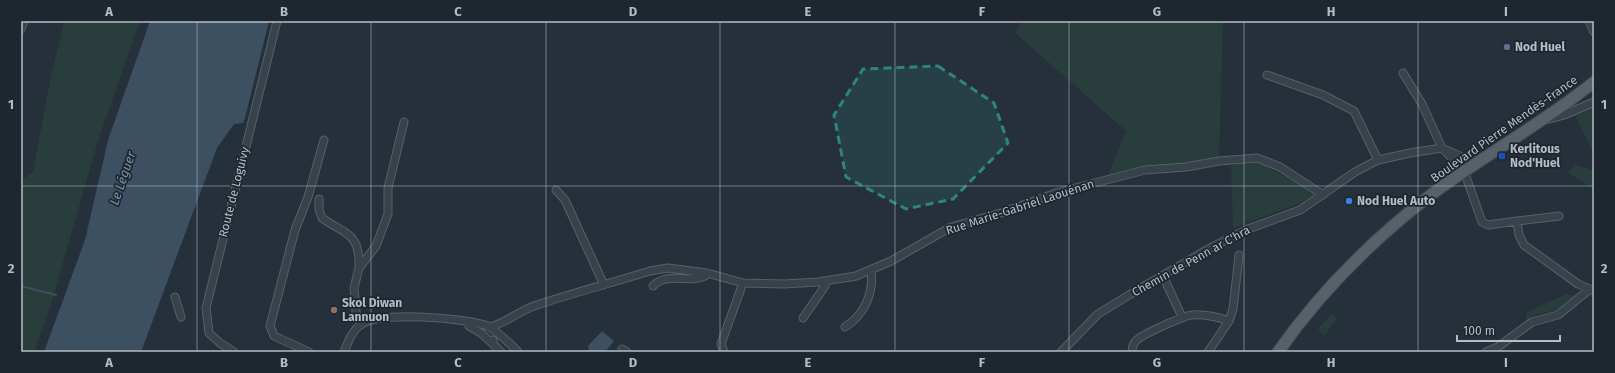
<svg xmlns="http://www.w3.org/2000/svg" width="1615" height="373" viewBox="0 0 1615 373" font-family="'Fira Sans',sans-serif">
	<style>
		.green { fill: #283d3c }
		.water { fill: #3c5062 }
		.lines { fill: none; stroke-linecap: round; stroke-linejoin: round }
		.stream { stroke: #3c5062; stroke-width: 2 }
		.street-casing { stroke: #576068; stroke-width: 9 }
		.primary-casing { stroke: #424b53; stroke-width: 13 }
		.street { stroke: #38424a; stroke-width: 7 }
		.primary { stroke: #57616a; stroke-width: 11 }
		.marked { fill: #308480; fill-opacity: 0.2; stroke: #308480; stroke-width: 3; stroke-dasharray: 8 5; stroke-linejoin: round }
		.grid { fill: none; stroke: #b4bdc6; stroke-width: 1; stroke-opacity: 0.55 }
		.service-dot { fill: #5c6f8a; stroke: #1e272f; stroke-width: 1.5 }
		.transit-dot { fill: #1a4fb4; stroke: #1e272f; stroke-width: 1.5 }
		.shop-dot { fill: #3f7fe0; stroke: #1e272f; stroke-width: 1.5 }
		.education-dot { fill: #8d6e63; stroke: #1e272f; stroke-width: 1.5 }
		.labels { text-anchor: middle; stroke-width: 3.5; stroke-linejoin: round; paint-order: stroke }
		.poi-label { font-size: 12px; font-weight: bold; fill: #b4bdc6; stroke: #1e272f; text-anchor: start }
		.street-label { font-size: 12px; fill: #b4bdc6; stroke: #1e272f }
		.water-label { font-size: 13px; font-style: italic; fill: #7791a7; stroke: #1e272f }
		.neatline { fill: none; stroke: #b4bdc6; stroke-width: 1.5 }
		.grid-label { font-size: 13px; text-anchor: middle; font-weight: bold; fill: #b4bdc6 }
	</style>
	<rect width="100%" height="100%" fill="#25303a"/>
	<!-- green -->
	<path class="green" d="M64 21H140L98 141 51 305 34 352H21V181L33 172 50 81Z
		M1023 21H1223L1219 161 1107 178 1126 131 1014 32Z
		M1594 107V154L1574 114Z
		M1256 162 1292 180 1313 195 1299 204 1233 228 1231 165Z
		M1575 165 1594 170V189L1568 173Z
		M1566 294 1575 296 1559 309 1536 315 1525 320 1527 312Z
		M1332 313 1337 319 1324 336 1318 329Z"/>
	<!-- water -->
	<path class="water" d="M150 21H269L245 118 243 123 234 124 217 148 141 352H44L85 240 108 140Z
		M602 331 614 341 605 352H589L588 346Z"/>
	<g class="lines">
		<!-- stream -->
		<path class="stream" d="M21 286 56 295"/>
		<!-- street casing -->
		<g class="street-casing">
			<path id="street" d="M1589 21 1594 32
				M21 29 24 21
				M1403 73 1422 104 1442 148 1464 171 1482 222 1488 225 1517 221
				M1267 75 1323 95 1354 111 1378 160
				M1546 120 1564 115 1594 102
				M556 190 565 200 604 285
				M319 199V210L322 218C346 235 360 232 359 268
				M1559 216 1517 221 1519 235 1524 245 1578 284 1594 291
				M1163 276 1182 317
				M653 286C668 271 688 284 705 276L707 273
				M175 297 181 317
				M803 318 825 286V281
				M1229 321 1233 309 1239 255
				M361 324 356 312 354 288 359 268 376 246 388 214V188L404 122
				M469 326 481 333 494 345
				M489 327C503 325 519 311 534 306 572 293 611 283 650 271L668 268 707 273 743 283 784 284 818 282 856 276 891 261 951 227 1004 212 1056 193 1145 170 1186 167 1219 161 1257 158 1280 167 1323 195
				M845 327C865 314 874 293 871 270
				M493 340 494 345 501 352
				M622 349 627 352
				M234 352 220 343 209 333 206 308 277 21
				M309 352 274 336 270 326 295 230 308 197 324 140
				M344 352C348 342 352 330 362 324 381 311 466 318 488 326 494 329 513 346 518 352
				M724 352 721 344 743 283
				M1061 352 1098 314 1129 295 1212 247 1248 229 1300 210 1355 172 1378 160 1410 153 1442 148 1460 156 1472 166
				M1132 352C1132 346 1134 342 1138 339 1144 334 1185 315 1192 315 1205 314 1217 317 1229 321L1208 352
				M1486 352 1498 347 1532 322 1558 315 1590 289"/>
		</g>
		<!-- primary casing -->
		<g class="primary-casing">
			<path id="primary" d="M1278 352C1321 291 1373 239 1432 194 1485 155 1543 123 1594 82"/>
		</g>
		<!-- street -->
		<use href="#street" class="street"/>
		<!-- primary -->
		<use href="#primary" class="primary"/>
	</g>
	<!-- marked area -->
	<path class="marked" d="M938 66 994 103 1008 143 953 199 906 209 846 177 834 115 863 69Z"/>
	<!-- grid -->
	<path class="grid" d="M197 21V352M371 21V352M546 21V352M720 21V352M895 21V352M1069 21V352M1244 21V352M1418 21V352M21 186H1594"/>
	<!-- markers -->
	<circle class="service-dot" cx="1507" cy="47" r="4"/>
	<rect class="transit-dot" x="1498" y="152" width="8" height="8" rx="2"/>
	<circle class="shop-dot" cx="1349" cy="201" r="4"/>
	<circle class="education-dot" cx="334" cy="310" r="4"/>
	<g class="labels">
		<!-- poi labels -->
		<g class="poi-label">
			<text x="1515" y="51">Nod Huel</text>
			<text x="1510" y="153">Kerlitous<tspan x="1510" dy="14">Nod'Huel</tspan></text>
			<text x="1357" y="205">Nod Huel Auto</text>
			<text x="342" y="307">Skol Diwan<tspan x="342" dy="14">Lannuon</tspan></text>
		</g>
		<!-- street labels -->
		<g class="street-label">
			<text transform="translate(1504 129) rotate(-35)" y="4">Boulevard Pierre Mendès-France</text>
			<text transform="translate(234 192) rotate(-76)" y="4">Route de Loguivy</text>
			<text transform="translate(1020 207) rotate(-18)" y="4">Rue Marie-Gabriel Laouénan</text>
			<text transform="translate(1191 261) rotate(-29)" y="4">Chemin de Penn ar C'hra</text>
		</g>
		<!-- water labels -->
		<g class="water-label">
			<text transform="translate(122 178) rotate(-71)" y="5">Le Léguer</text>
		</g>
	</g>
	<!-- border -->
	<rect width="1615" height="373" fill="none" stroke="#1e272f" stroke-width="44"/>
	<!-- scale -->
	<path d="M1457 335v6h103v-6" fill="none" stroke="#b4bdc6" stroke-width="2"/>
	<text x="1463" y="335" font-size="12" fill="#b4bdc6" stroke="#1e272f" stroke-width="3" paint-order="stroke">100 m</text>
	<rect x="22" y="22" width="1571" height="329" class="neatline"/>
	<g class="grid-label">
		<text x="109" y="16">A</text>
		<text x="284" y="16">B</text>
		<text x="458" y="16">C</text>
		<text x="633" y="16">D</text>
		<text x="808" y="16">E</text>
		<text x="982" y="16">F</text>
		<text x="1157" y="16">G</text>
		<text x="1331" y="16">H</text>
		<text x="1506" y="16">I</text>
		<text x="11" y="109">1</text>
		<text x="1604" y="109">1</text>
		<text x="11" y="273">2</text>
		<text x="1604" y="273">2</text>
		<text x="109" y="367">A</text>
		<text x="284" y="367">B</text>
		<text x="458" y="367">C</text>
		<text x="633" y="367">D</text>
		<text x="808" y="367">E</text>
		<text x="982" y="367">F</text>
		<text x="1157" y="367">G</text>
		<text x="1331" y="367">H</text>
		<text x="1506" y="367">I</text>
	</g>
</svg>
